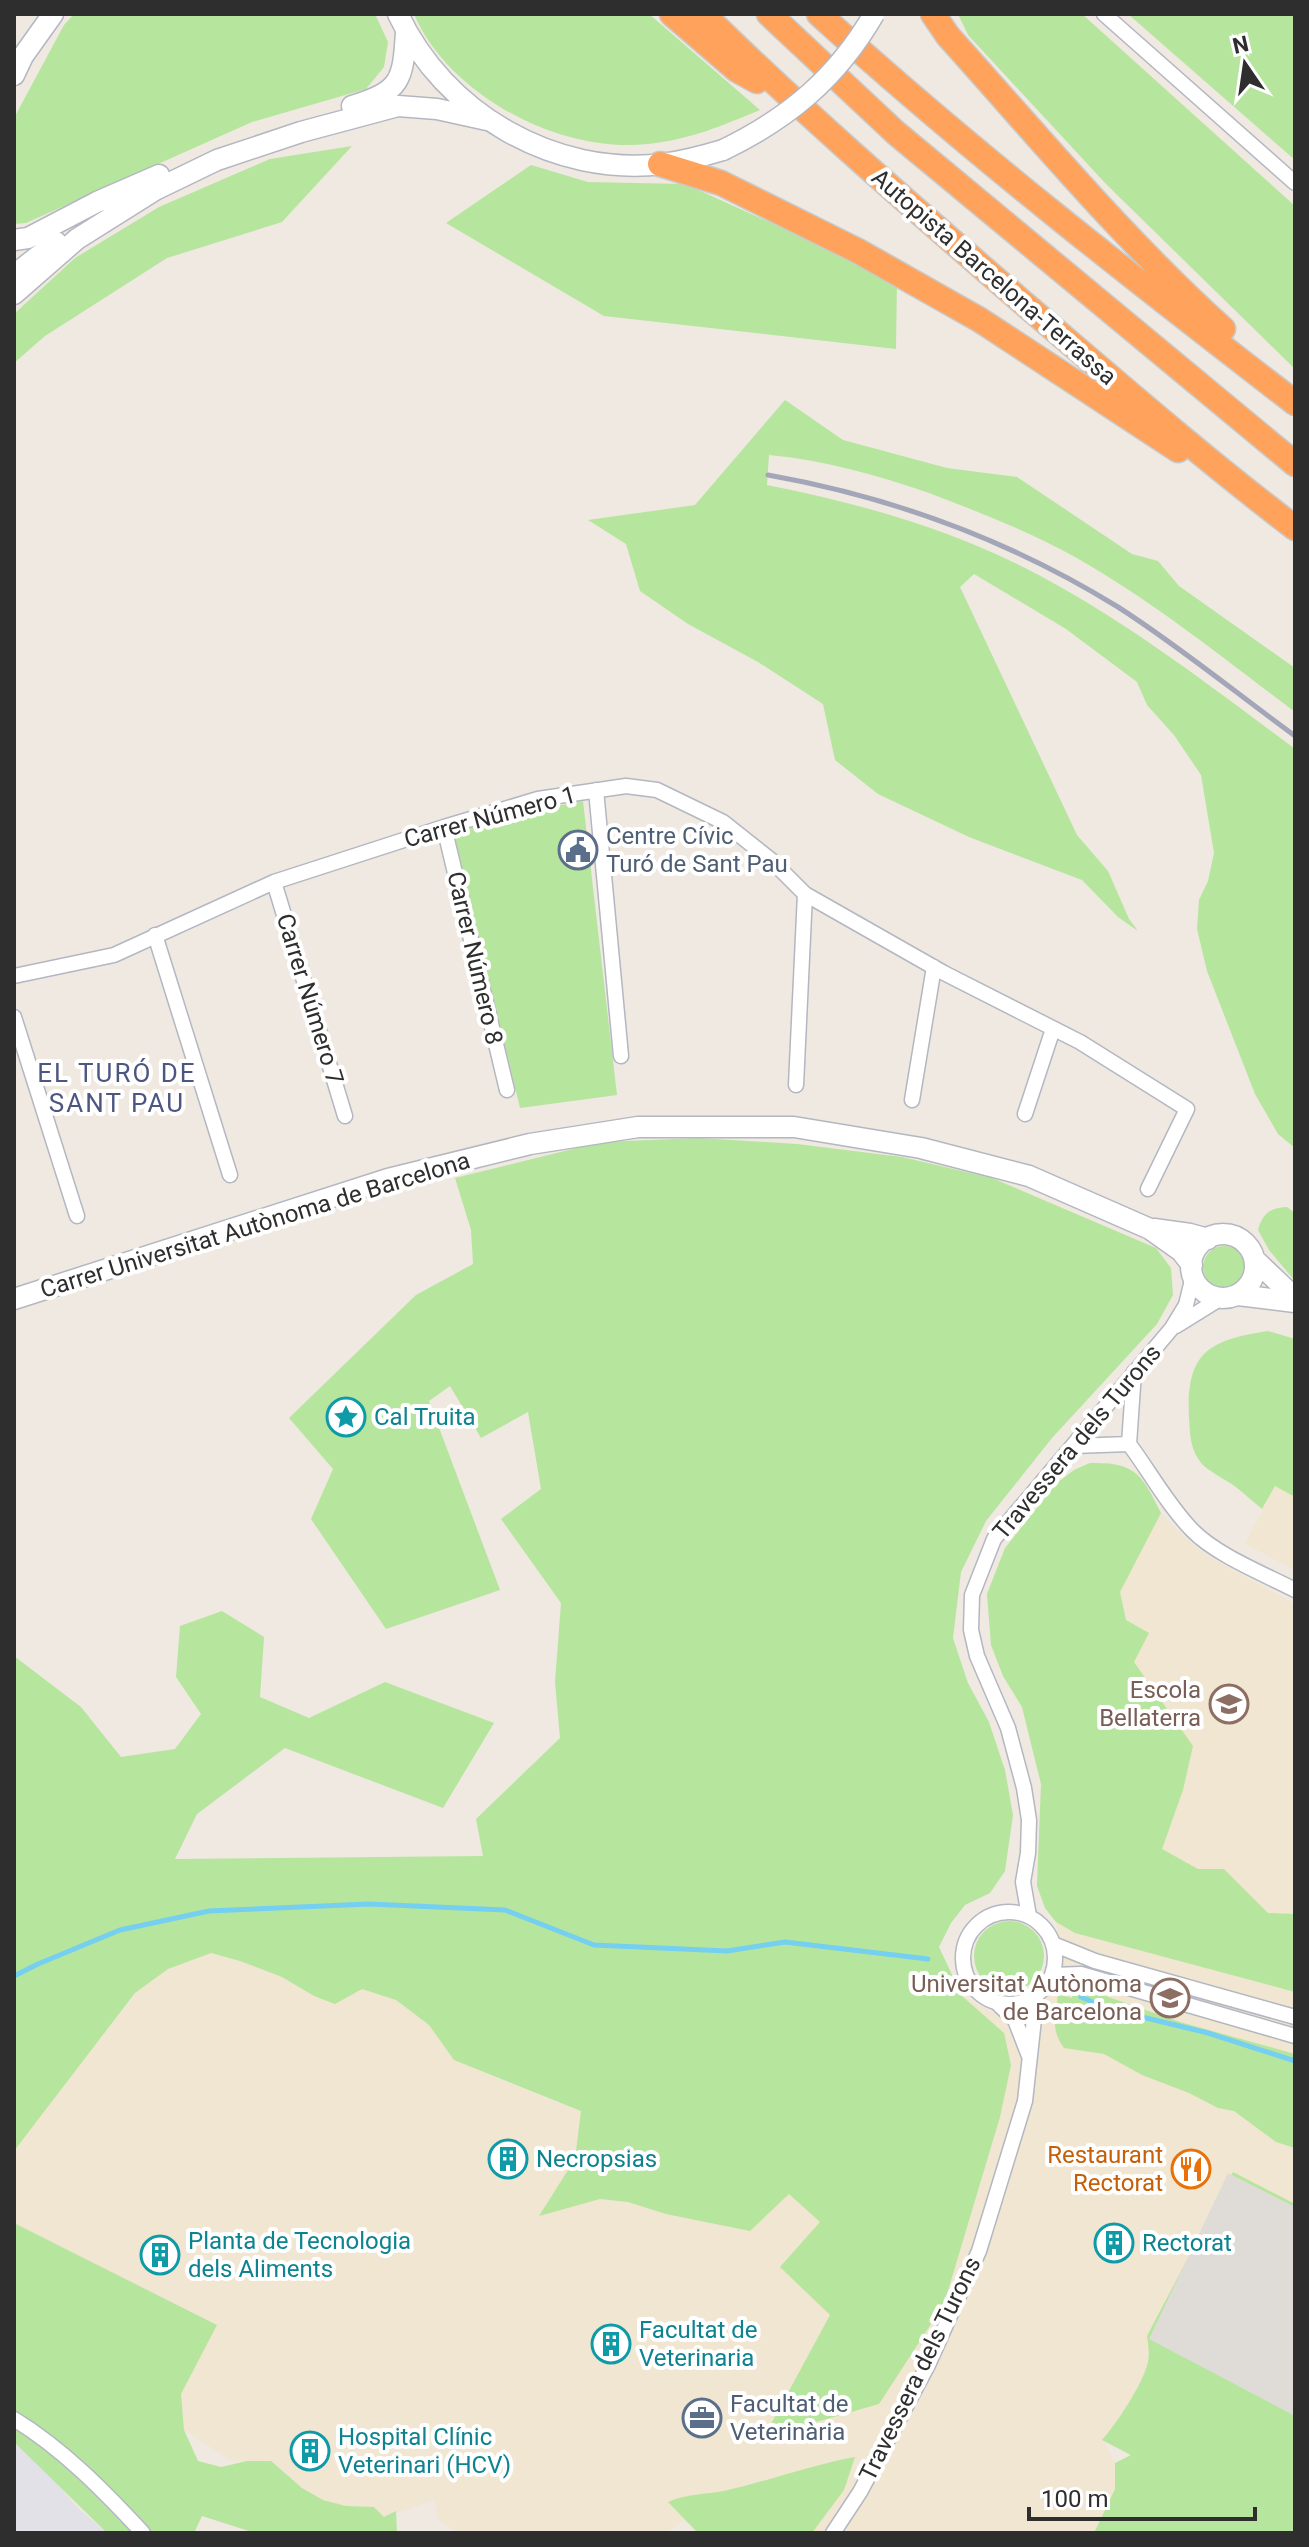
<svg xmlns="http://www.w3.org/2000/svg" width="1309" height="2547" viewBox="0 0 1309 2547" font-family="Roboto,sans-serif">
	<style>
		.industrial { fill: #e3e1e8 }
		.education { fill: #f0e6d1 }
		.green { fill: #b6e59e }
		.plaza { fill: #dfdcd8 }
		.lines { fill: none; stroke-linecap: round; stroke-linejoin: round }
		.stream { stroke: #75cff0; stroke-width: 5 }
		.street-casing { stroke: #b4b7c1; stroke-width: 17 }
		.secondary-casing { stroke: #b4b7c1; stroke-width: 23 }
		.highway-casing { stroke: #c9c9c9; stroke-width: 27 }
		.street { stroke: #fff; stroke-width: 14 }
		.secondary { stroke: #fff; stroke-width: 20 }
		.highway { stroke: #ffa35c; stroke-width: 24 }
		.rail { stroke: #a3a6b8; stroke-width: 5 }
		.secondary-bridge-casing { stroke: #b4b7c1; stroke-width: 23; stroke-linecap: butt }
		.secondary-bridge { stroke: #fff; stroke-width: 20 }
		.labels { text-anchor: middle; stroke-width: 8; stroke-linejoin: round; paint-order: stroke }
		.street-label { font-size: 24px; fill: #2e2e2e; stroke: #fff }
		.service-label { font-size: 24px; fill: #4e5e75; stroke: #fff; text-anchor: start }
		.culture-label { font-size: 24px; fill: #0d838f; stroke: #fff; text-anchor: start }
		.education-label { font-size: 24px; fill: #785e54; stroke: #fff; text-anchor: end }
		.food-label { font-size: 24px; fill: #c56008; stroke: #fff; text-anchor: end }
		.neighbourhood-label { font-size: 26px; letter-spacing: 2px; fill: #4d5680; stroke: #fff }
	</style>
	<rect width="100%" height="100%" fill="#efe9e1"/>
	<!-- industrial -->
	<path class="industrial" d="M14 2442 49 2475 79 2509 107 2533H14Z"/>
	<!-- education -->
	<path class="education" d="M1090 1463H1114L1137 1472 1161 1513 1191 1543 1209 1557 1295 1604V2533H1266L1104 2441 1115 2463V2489L1094 2533H698L684 2520 665 2533H459L439 2520 434 2500 384 2517 374 2507 346 2506 323 2500 302 2488 271 2461H232L184 2430 181 2394 217 2325 14 2223V2151L136 1993 168 1969 210 1953 240 1961 282 1977 314 1996 362 1989 396 2000 429 2025 454 2060 558 2103 962 1996 994 2013 1018 2010 1057 1992 1061 1957 1056 1922 1045 1908 1037 1886 1041 1784 1022 1707 1003 1676 991 1645 987 1594 1005 1548 1057 1483 1074 1470Z
		M1275 1486 1295 1497V1570L1245 1544Z"/>
	<!-- green -->
	<path class="green" d="M74 14H375L388 42 384 67 366 89 252 122 26 223 14 224V118L64 25Z
		M414 14H649L760 110C721 126 692 139 648 144 561 154 449 96 414 14Z
		M958 14H1082L1295 206V369L1106 184 968 35Z
		M1128 14H1295V160Z
		M352 146 282 222 167 258 45 336 14 363V314L75 258 159 207 270 159Z
		M531 165 588 182 685 184 897 280 896 349 604 316 446 223Z
		M785 400 843 440 947 468 1017 477 1132 554 1158 561 1179 586 1295 668V712C1223 658 1153 601 1075 557 1028 531 979 512 929 493 878 475 823 460 769 455L767 485C857 503 945 527 1027 569 1123 618 1209 685 1295 749V1148L1278 1134 1255 1094 1207 971 1197 929 1199 900 1208 881 1214 853 1201 775 1174 735 1147 705 1137 682 1066 629 974 574 960 587 1077 835 1108 871 1129 919 1138 931 1118 917 1082 880 969 837 878 794 835 760 823 704 758 662 688 624 640 591 626 544 588 520 695 505Z
		M583 801 617 1095 520 1108 454 833 531 811Z
		M699 1138 797 1144 902 1157 992 1178 1156 1248 1171 1268 1173 1295 1157 1324 1052 1438 986 1521 961 1572 953 1638 968 1683 989 1722 1005 1770 1013 1815 1005 1871 990 1893 965 1905 951 1923 939 1947 962 1996 1004 2033 1011 2065 1000 2117 944 2304 879 2404 764 2437 830 2315 780 2267 820 2222 789 2194 750 2231 666 2214 628 2202 600 2199 539 2216 575 2159 581 2111 454 2060 429 2025 396 2000 362 1989 335 2004 314 1996 282 1977 240 1961 211 1953 168 1969 135 1993 14 2151V1656L81 1707 121 1757 175 1749 201 1714 176 1677 180 1626 222 1611 264 1637 260 1697 309 1718 385 1682 494 1723 443 1808 285 1748 197 1814 175 1859 483 1856 476 1819 560 1738 555 1682 561 1603 501 1519 541 1489 528 1412 481 1438 450 1386 429 1401 500 1590 386 1629 311 1519 333 1469 289 1418 416 1295 473 1264 471 1230 455 1178 601 1142Z
		M1287 1207 1295 1213V1281L1269 1250 1258 1230C1263 1213 1270 1208 1287 1207Z
		M1203 1267a21 21 0 1 1 42 0a21 21 0 1 1-42 0Z
		M1268 1331 1295 1339V1497L1275 1486 1262 1509C1252 1501 1243 1492 1233 1485 1223 1478 1210 1472 1202 1464 1190 1450 1190 1434 1189 1417 1186 1352 1209 1340 1268 1331Z
		M1090 1463C1135 1462 1142 1474 1161 1513L1120 1592 1126 1620 1149 1633 1134 1662 1193 1746 1183 1790 1162 1849 1198 1869H1224L1268 1913 1295 1914V1992L1075 1933 1056 1922 1045 1908 1037 1886 1041 1784 1022 1707 1003 1676 991 1645 987 1594 1005 1548 1036 1509 1057 1483 1074 1470Z
		M974 1956a35 35 0 1 1 70 0a35 35 0 1 1-70 0Z
		M1074 1985 1180 2022 1295 2054V2148L1276 2142 1234 2111 1218 2108 1189 2093 1142 2075 1104 2054 1064 2048C1050 2029 1056 2016 1058 1994L1072 1998Z
		M1233 2172 1295 2204V2533H1094L1115 2489V2463L1131 2455 1102 2440C1117 2423 1143 2384 1148 2362 1150 2354 1148 2344 1147 2336Z
		M14 2223 217 2325 181 2394 184 2430 198 2461 221 2467 247 2461H271L302 2488 323 2500 346 2506 374 2507 384 2517 396 2511 397 2533H255L202 2516 194 2533H107L14 2442Z
		M855 2457 844 2490 812 2533H698L668 2502C688 2493 708 2495 728 2490 771 2480 812 2465 855 2457Z"/>
	<!-- plaza -->
	<path class="plaza" d="M1228 2173 1295 2207V2416L1149 2339Z"/>
	<g class="lines">
		<!-- stream -->
		<path class="stream" d="M14 1976 38 1964 120 1930 209 1911 369 1904 505 1910 594 1945 727 1951 785 1942 928 1959
			M1081 1997 1109 2009 1208 2033 1295 2061"/>
		<!-- street casing -->
		<g class="street-casing">
			<path id="street" d="M1104 14 1295 183
				M596 790 621 1056
				M444 827 507 1090
				M274 882 345 1116
				M155 935 230 1175
				M14 976 114 955 274 882 444 827 538 799 626 786 657 790 723 822 771 860 805 894 944 973 1080 1042 1187 1109 1148 1189
				M14 1017 77 1216
				M796 1085 805 894
				M912 1100 934 967
				M1025 1114 1053 1029
				M1176 1326 1221 1298
				M1134 1372 1129 1444C1150 1472 1167 1504 1192 1530 1216 1555 1264 1574 1295 1590
				M1073 1446 1129 1444
				M963 1958a46 46 0 1 1 92 0a46 46 0 1 1-92 0Z
				M1029 1916 1023 1882 1028 1853 1029 1820 1024 1788 1008 1728 977 1656 971 1630 972 1595 994 1539 1172 1328 1186 1305 1193 1276
				M1053 1944 1095 1961 1295 2017
				M1052 1975 1081 1974 1295 2036
				M997 2003 1015 2020 1029 2056
				M14 2419C63 2449 104 2491 143 2533
				M833 2533 860 2492 928 2365 979 2251 1025 2101 1035 2010V1996"/>
		</g>
		<!-- secondary casing -->
		<g class="secondary-casing">
			<path id="secondary" d="M398 14C444 113 554 177 663 164 684 161 703 156 723 150
				M14 75 23 56 53 14
				M352 106C401 91 403 81 406 32
				M14 240 28 238 97 202 159 175
				M14 275 56 242
				M14 294 77 239 155 190 217 160 301 132 398 106 437 109 487 120
				M1154 1229 1190 1234 1208 1239
				M1191 1266a32 32 0 1 1 64 0a32 32 0 1 1-64 0Z
				M1254 1259 1295 1298
				M1238 1295 1295 1302
				M14 1299 388 1179 530 1144 638 1127H794L921 1148 1029 1176 1150 1229 1181 1251 1192 1265"/>
		</g>
		<!-- highway casing -->
		<g class="highway-casing">
			<path id="highway" d="M672 14 737 70 757 81
				M703 14C807 116 917 211 1028 307 1116 382 1203 458 1295 528
				M769 14 896 133 1295 464
				M819 14C971 152 1133 278 1295 403
				M933 14 948 36C1038 136 1123 239 1223 329
				M660 164 721 183 858 251 980 320 1178 450"/>
		</g>
		<!-- street -->
		<use href="#street" class="street"/>
		<!-- secondary -->
		<use href="#secondary" class="secondary"/>
		<!-- highway -->
		<use href="#highway" class="highway"/>
		<!-- rail -->
		<path class="rail" d="M768 475C892 497 1011 541 1118 607 1179 646 1236 693 1295 736"/>
		<!-- secondary-bridge casing -->
		<g class="secondary-bridge-casing">
			<path id="secondary-bridge" d="M723 150C789 118 837 78 874 14"/>
		</g>
		<!-- secondary-bridge -->
		<use href="#secondary-bridge" class="secondary-bridge"/>
	</g>
	<!-- icons -->
	<defs>
		<g id="civic-ring" transform="scale(2)"><circle r="9.5" fill="#fff" stroke="#5c6f8a" stroke-width="1.5"/><path d="M-.6-6.5H3V-4.5H.6V-3L4-1V1h2V6H-6V1h2V-1L-.6-3ZM-1.2 2.5V6h2.4V2.5Z" fill="#5c6f8a"/></g>
		<g id="sight-ring" transform="scale(2)"><circle r="9.5" fill="#fff" stroke="#0f9aa8" stroke-width="1.5"/><path d="M0-6L1.8-2.2L6-1.7L2.9 1.2L3.7 5.4L0 3.3L-3.7 5.4L-2.9 1.2L-6-1.7L-1.8-2.2Z" fill="#0f9aa8"/></g>
		<g id="school-ring" transform="scale(2)"><circle r="9.5" fill="#fff" stroke="#8d6e63" stroke-width="1.5"/><path d="M0-5L7-2L0 1L-7-2ZM-4 1L0 2.5L4 1V4Q0 6-4 4Z" fill="#8d6e63"/></g>
		<g id="university-ring" transform="scale(2)"><circle r="9.5" fill="#fff" stroke="#8d6e63" stroke-width="1.5"/><path d="M0-5L7-2L0 1L-7-2ZM-4 1L0 2.5L4 1V4Q0 6-4 4Z" fill="#8d6e63"/></g>
		<g id="building-ring" transform="scale(2)"><circle r="9.5" fill="#fff" stroke="#0f9aa8" stroke-width="1.5"/><path d="M-4-6H4V6H1V3H-1V6H-4ZM-2.5-4.3h1.7v1.8h-1.7ZM.8-4.3h1.7v1.8H.8ZM-2.5-1h1.7V.8h-1.7ZM.8-1h1.7V.8H.8Z" fill="#0f9aa8"/></g>
		<g id="restaurant-ring" transform="scale(2)"><circle r="9.5" fill="#fff" stroke="#e8710a" stroke-width="1.5"/><path d="M-5-6h1v4h1v-4h1v4h1v-4h1v5L-1.5 .5V6h-2V.5L-5-1ZM5-6V6H3V1.5H1.5Q1.5-4 5-6Z" fill="#e8710a"/></g>
		<g id="office-ring" transform="scale(2)"><circle r="9.5" fill="#fff" stroke="#5c6f8a" stroke-width="1.5"/><path d="M-6-3h4V-5.5h4V-3h4V5H-6ZM-1-4.5V-3h2v-1.5ZM-6 0V1H6V0Z" fill="#5c6f8a"/></g>
	</defs>
	<g fill-rule="evenodd">
		<use href="#civic-ring" x="578" y="850"/>
		<use href="#sight-ring" x="346" y="1417"/>
		<use href="#school-ring" x="1229" y="1704"/>
		<use href="#university-ring" x="1170" y="1998"/>
		<use href="#building-ring" x="508" y="2159"/>
		<use href="#restaurant-ring" x="1191" y="2169"/>
		<use href="#building-ring" x="1114" y="2243"/>
		<use href="#building-ring" x="160" y="2255"/>
		<use href="#building-ring" x="611" y="2344"/>
		<use href="#office-ring" x="702" y="2418"/>
		<use href="#building-ring" x="310" y="2451"/>
	</g>
	<g class="labels">
		<!-- street labels -->
		<g class="street-label">
			<text transform="translate(994 277) rotate(41)" y="8">Autopista Barcelona-Terrassa</text>
			<text transform="translate(490 817) rotate(-15)" y="8">Carrer Número 1</text>
			<text transform="translate(475 958) rotate(77)" y="8">Carrer Número 8</text>
			<text transform="translate(310 999) rotate(73)" y="8">Carrer Número 7</text>
			<text transform="translate(255 1225) rotate(-17)" y="8">Carrer Universitat Autònoma de Barcelona</text>
			<text transform="translate(1077 1442) rotate(-50)" y="8">Travessera dels Turons</text>
			<text transform="translate(920 2369) rotate(-64)" y="8">Travessera dels Turons</text>
		</g>
		<!-- service labels -->
		<g class="service-label">
			<text x="606" y="844">Centre Cívic<tspan x="606" dy="28">Turó de Sant Pau</tspan></text>
			<text x="730" y="2412">Facultat de<tspan x="730" dy="28">Veterinària</tspan></text>
		</g>
		<!-- culture labels -->
		<g class="culture-label">
			<text x="374" y="1425">Cal Truita</text>
			<text x="536" y="2167">Necropsias</text>
			<text x="188" y="2249">Planta de Tecnologia<tspan x="188" dy="28">dels Aliments</tspan></text>
			<text x="1142" y="2251">Rectorat</text>
			<text x="639" y="2338">Facultat de<tspan x="639" dy="28">Veterinaria</tspan></text>
			<text x="338" y="2445">Hospital Clínic<tspan x="338" dy="28">Veterinari (HCV)</tspan></text>
		</g>
		<!-- education labels -->
		<g class="education-label">
			<text x="1201" y="1698">Escola<tspan x="1201" dy="28">Bellaterra</tspan></text>
			<text x="1142" y="1992">Universitat Autònoma<tspan x="1142" dy="28">de Barcelona</tspan></text>
		</g>
		<!-- food labels -->
		<g class="food-label">
			<text x="1163" y="2163">Restaurant<tspan x="1163" dy="28">Rectorat</tspan></text>
		</g>
		<!-- neighbourhood labels -->
		<g class="neighbourhood-label">
			<text x="117" y="1082">EL TURÓ DE<tspan x="117" dy="30">SANT PAU</tspan></text>
		</g>
	</g>
	<!-- border -->
	<rect width="1309" height="2547" fill="none" stroke="#2e2e2e" stroke-width="32"/>
	<!-- north arrow -->
	<g transform="translate(1245 64) rotate(347)" stroke="#ffffff" stroke-width="6" paint-order="stroke">
	<path d="M0-6L14 30L0 20L-14 30Z" fill="#2e2e2e"/>
	<text y="-12" font-size="22" font-weight="bold" text-anchor="middle" fill="#2e2e2e">N</text>
	</g>
	<!-- scale -->
	<path d="M1029 2507v12h226v-12" fill="none" stroke="#2e2e2e" stroke-width="4"/>
	<text x="1041" y="2507" font-size="24" fill="#2e2e2e" stroke="#ffffff" stroke-width="6" paint-order="stroke">100 m</text>
</svg>
